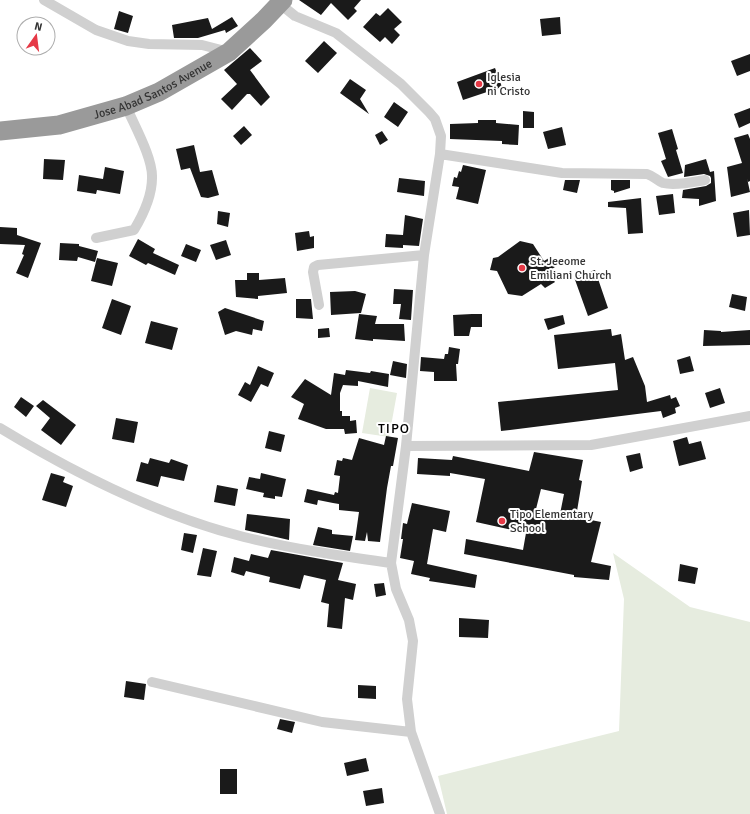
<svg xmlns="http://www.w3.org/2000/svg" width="750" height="814" viewBox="0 0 750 814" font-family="Signika,sans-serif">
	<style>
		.green { fill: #e6ecdf }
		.building { fill: #1a1a1a; fill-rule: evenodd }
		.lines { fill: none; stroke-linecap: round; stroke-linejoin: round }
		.street { stroke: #d0d0d0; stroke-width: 10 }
		.highway { stroke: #9a9a9a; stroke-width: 19 }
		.poi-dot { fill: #e63946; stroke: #fff; stroke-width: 1.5 }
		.labels { text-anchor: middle; stroke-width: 4; stroke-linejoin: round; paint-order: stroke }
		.poi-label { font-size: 12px; fill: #333; stroke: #fff; text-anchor: start }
		.street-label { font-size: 12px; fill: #333; stroke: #fff }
		.quarter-label { font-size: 14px; letter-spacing: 1px; fill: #000; stroke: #fff }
	</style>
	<rect width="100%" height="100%" fill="#fff"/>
	<!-- green -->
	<path class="green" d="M370 388 397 393 389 437 362 433Z
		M613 553 690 607 750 622V814H447L438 776 619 731 624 599Z"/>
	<!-- building -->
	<path class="building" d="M299 0H361L354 8 357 11 348 20 331 3 321 15Z
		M388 8 402 22 394 29 400 35 392 44 385 37 380 42 363 27 376 13 380 16Z
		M119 11 133 16 128 33 114 29Z
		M232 17 238 26 226 33 225 30 198 38H174L172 25 208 18 212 29Z
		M560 17 561 34 542 36 540 19Z
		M324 41 337 53 318 73 305 61Z
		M250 48 262 61 250 70 270 97 261 106 250 94H247L232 110 221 99 237 84 224 70Z
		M750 54V71L737 76 731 61Z
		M495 68 502 87 463 100 457 82Z
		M350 79 366 90 360 99 369 114 340 93Z
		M394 102 408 112 398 127 384 117Z
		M750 108V123L739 128 734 114Z
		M523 111 534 112V128H523Z
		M478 120H496V123L519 125 518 145 502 144V141L450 139V124L478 123Z
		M244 126 252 135 241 145 233 136Z
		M562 127 566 145 548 149 543 132Z
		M672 129 678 149 676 150 683 173 668 177 661 161 666 159 658 133Z
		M382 131 388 140 380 145 375 135Z
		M748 134 750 139V181L748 182 747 178 750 192 731 197 727 167 742 163 734 138Z
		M194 145 200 172 212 170 219 195 208 198 201 197 190 168 181 170 176 149Z
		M44 159 65 160 63 180 43 179Z
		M706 159 710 172 714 171 716 201 699 206V199L682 198 683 190 706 186 711 183V178L710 176 704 174 684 177 685 165Z
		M463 165 486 170 478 204 456 199 459 187 452 186 454 177 457 178 459 171 461 172Z
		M105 167 124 171 120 194 97 190 96 194 77 191 79 175 103 179Z
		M399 178 425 181 424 196 397 192Z
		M565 180H580L577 193 563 190Z
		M611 180H630V188L614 193V191L611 190Z
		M673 194 675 213 659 215 656 196Z
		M641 198 643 233 628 234 626 208 608 207V202Z
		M749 210 750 235 737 237 733 213Z
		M218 211 230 213 228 227 217 224Z
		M405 215 423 219 419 246 403 245V248L385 247 386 234 403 235Z
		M0 227 17 228V235L41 243 28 278 16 273 24 255 22 254 25 245 0 244Z
		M309 231 310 237 314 236V248L297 251 295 233Z
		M138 239 155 249 153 253 179 265 175 275 148 263 146 265 129 256Z
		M226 240 231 255 216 260 210 245Z
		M520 241 533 244 544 261 549 258 555 267 547 272 555 282 545 288 541 284 522 296 508 294 497 271 490 270 493 258 498 257Z
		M60 243 79 244V246L98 251 95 262 78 257 77 261 59 260Z
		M186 244 201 250 196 262 181 256Z
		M97 258 118 263 112 286 91 281Z
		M595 270 608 308 588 316 574 277Z
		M247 273H259V280L285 278 287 293 258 296V299L236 297 235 280H247Z
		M394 289 413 290 411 320 399 319 401 304H393Z
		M355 291 366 294 361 313 331 315 330 292Z
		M732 294 747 297 745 311 729 307Z
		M112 299 131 306 121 335 102 328Z
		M296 299H311L313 319 296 318Z
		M225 308 264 321 262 331 253 329 252 335 236 331 225 335 218 312Z
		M359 314 377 316 375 324H404L405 341 373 339V341L355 339Z
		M472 314H482V327H471L469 336H454L453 315Z
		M563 315 565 324 548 330 544 319Z
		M151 321 178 328 172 350 145 343Z
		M329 328 330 337 318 338V329Z
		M611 329 612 336 621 334 625 360 633 357 645 386 647 402 670 395 671 399 676 397 680 406 675 408 676 413 663 418 661 411 501 431 498 402 618 390 615 363 558 369 554 335Z
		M704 330 721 331V332L750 330V345L703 346Z
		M449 347 460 349 458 364H456L457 381H434V372L420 371 421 357 444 359 445 354H448Z
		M690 356 694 371 680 374 677 360Z
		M393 361 407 364 406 378 390 375Z
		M258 366 274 373 268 387 261 384 251 402 238 395 245 382 250 385Z
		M346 370 370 373 371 371 389 374 388 387 358 381V386L343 385 340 393V411H342V416H350V421L356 420 357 433 345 434 344 429H326L298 419 304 404 291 397 305 379 331 395 334 373 345 375Z
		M720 388 725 403 710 408 705 393Z
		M21 397 34 406 26 417 14 407Z
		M43 400 76 425 61 445 41 430 50 418 36 406Z
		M116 418 138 422 134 443 112 439Z
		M269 431 285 435 281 452 265 448Z
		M386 436 398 438 393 466H391L387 488 380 542 368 541 367 532 365 541 355 540 359 512 339 510V504L333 503 318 500 317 505 304 502 307 489 334 495 335 492 338 493 340 476 334 475 337 460 342 461 343 458 352 460 359 438 384 445Z
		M687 437 689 444 701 441 706 459 679 466 673 441Z
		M534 452 583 460 579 480 582 481 576 517 601 522 591 562 611 566 609 580 574 577V575L464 554 466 539 523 550 526 533 476 522 485 479 450 473V476L417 474 418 458 452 460 453 456 529 471ZM541 489 564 494 560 514 536 509Z
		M640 453 643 468 630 472 626 456Z
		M150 458 169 463 171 459 188 465 184 481 161 476 158 487 136 481 141 462 148 464Z
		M51 473 65 477 63 482 73 486 66 507 42 500Z
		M261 473 286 479 282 497 275 496V499L263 497 264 493 246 489 249 477 260 479Z
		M217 485 238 489 235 506 214 502Z
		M412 503 450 511 446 532 433 529 427 564 477 575 475 588 429 581 430 578 411 574 414 561 400 558 403 539H401L403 523 407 524Z
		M247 514 290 519 289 540 245 530Z
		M318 527 332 530V534L353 536 350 551 313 545Z
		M184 533 197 535 193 553 181 550Z
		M203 548 217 551 211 577 197 575Z
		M271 550 343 563 338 580 356 584 353 600 345 598 342 629 327 627 329 604 321 602 326 580 304 575 300 589 269 582 270 577 246 571 244 576 231 572 234 557 249 561 251 554 268 558Z
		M680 564 698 568 695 584 678 581Z
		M384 583 386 595 376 597 374 584Z
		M459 618 489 620 488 638 459 637Z
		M126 681 146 684 144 700 124 697Z
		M358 685 376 686V699L358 698Z
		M280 719 295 722 292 733 277 729Z
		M366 758 369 771 347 776 344 763Z
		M220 769H237V794H220Z
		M382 788 384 803 366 806 363 791Z"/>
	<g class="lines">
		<!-- street -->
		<path class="street" d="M44 0 96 30 128 41 149 44 202 45 229 52
			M279 3 295 16 336 33 401 84 429 112 435 119 441 136 440 154 424 255 406 446 391 563 396 589 409 620 413 641 407 699 411 732 440 814
			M440 154 562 173 647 174C654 176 657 181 663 183 676 186 693 182 705 180
			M96 238 134 230C143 215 152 196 152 178 153 158 134 125 126 106
			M319 305 313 272 314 267 318 265 424 255
			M0 428C74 473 160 516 244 537 292 549 342 556 391 563
			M406 446 591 445 750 416
			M152 682 322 722 411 732"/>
		<!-- highway -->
		<path class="highway" id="s1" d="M0 131 59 125 126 106 159 92 229 52 264 20 283 0"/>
	</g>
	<!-- markers -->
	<g class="poi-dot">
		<circle cx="479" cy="84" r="4"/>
		<circle cx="522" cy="268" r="4"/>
		<circle cx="502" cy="521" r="4"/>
	</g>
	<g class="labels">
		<!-- poi labels -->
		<g class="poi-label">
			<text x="487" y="81">Iglesia<tspan x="487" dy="14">ni Cristo</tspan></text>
			<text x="530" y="265">St. Jeeome<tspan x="530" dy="14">Emiliani Church</tspan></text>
			<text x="510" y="518">Tipo Elementary<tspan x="510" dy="14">School</tspan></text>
		</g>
		<!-- street labels -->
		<g class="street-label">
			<text dy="4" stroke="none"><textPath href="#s1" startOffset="160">Jose Abad Santos Avenue</textPath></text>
		</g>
		<!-- quarter labels -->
		<g class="quarter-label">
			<text x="394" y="433">TIPO</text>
		</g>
	</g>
	<!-- north arrow -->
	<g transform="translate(36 36) rotate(14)"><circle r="19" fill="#ffffff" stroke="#adadad"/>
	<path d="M0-3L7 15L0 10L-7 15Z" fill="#e63946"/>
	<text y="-6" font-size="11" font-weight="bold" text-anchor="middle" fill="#333333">N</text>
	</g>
</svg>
